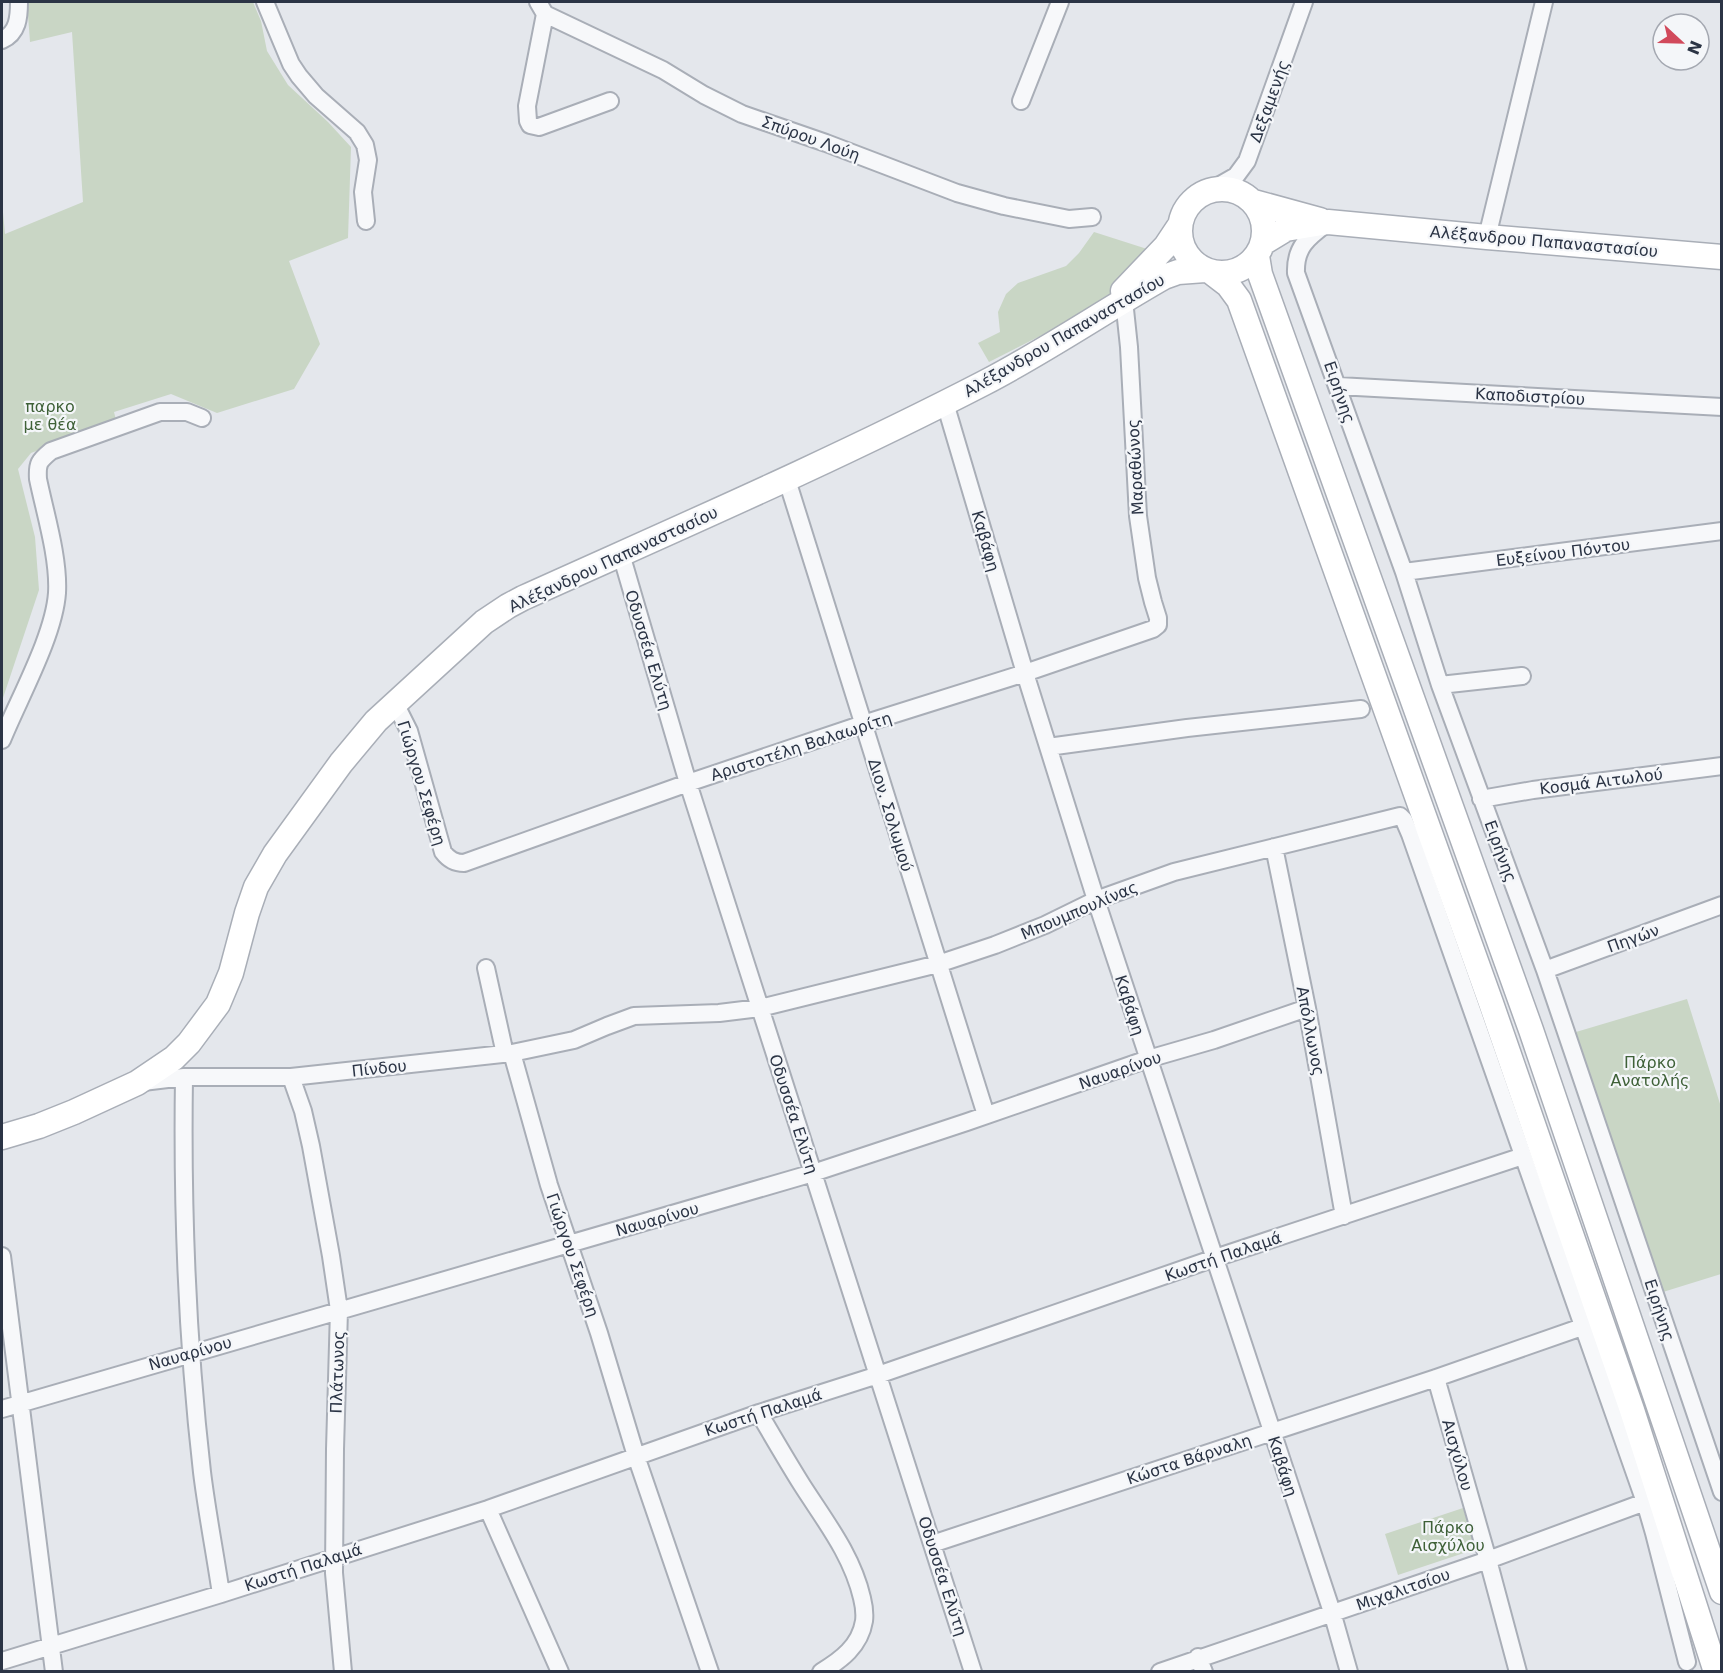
<svg xmlns="http://www.w3.org/2000/svg" width="1723" height="1673" viewBox="0 0 1723 1673" font-family="'DejaVu Sans',sans-serif">
	<style>
		.green { fill: #c9d6c5 }
		.lines { fill: none; stroke-linecap: round; stroke-linejoin: round }
		.street-casing { stroke: #a9aeb7; stroke-width: 20 }
		.secondary-casing { stroke: #a9aeb7; stroke-width: 27 }
		.street { stroke: #f7f8fa; stroke-width: 16 }
		.secondary { stroke: #fff; stroke-width: 24 }
		.labels { text-anchor: middle; stroke-width: 4.5; stroke-linejoin: round; paint-order: stroke }
		.street-label { font-size: 16px; fill: #2b3445; stroke: #f4f6f9 }
		.park-label { font-size: 16px; fill: #3f6138; stroke: #f4f6f9 }
	</style>
	<rect width="100%" height="100%" fill="#e4e7ec"/>
	<!-- green -->
	<path class="green" d="M27 2H253L261 21 267 51 288 85 328 122 351 147 348 238 289 261 320 344 294 389 217 413 171 394 114 412 116 420 31 453 18 469 35 537 39 590 2 701V201L5 234 83 202 72 32 30 42Z
		M1094 232 1144 248 1172 260 1048 332 989 362 978 343 1000 332 998 312 1006 294 1018 283 1066 266 1079 253Z
		M1687 999 1721 1107V1274L1663 1292 1576 1032Z
		M1463 1508 1476 1549 1398 1575 1385 1534Z"/>
	<g class="lines">
		<!-- street casing -->
		<g class="street-casing">
			<path id="street" d="M265 2 291 64 299 76 316 96 357 132 365 145 368 160 363 192 366 221
				M538 2 545 14 527 106 528 121 530 125 539 127 610 101
				M545 14 663 70 704 95 742 114 826 143 957 193 1004 206 1069 219 1092 217
				M2 40C18 33 19 17 19 2
				M1021 101 1060 2
				M1215 188 1236 176 1247 161 1304 2
				M1326 224C1307 238 1295 248 1296 273L1404 572 1440 685 1545 970 1722 1492
				M1487 237 1544 2
				M1338 386 1722 407
				M945 403 1025 673 1096 900 1332 1612 1349 1672
				M787 480 986 1115
				M621 554 688 783 973 1672
				M1404 572 1722 531
				M1440 685 1522 676
				M395 703 409 731 443 852C449 860 455 863 464 863L688 783 863 724 1025 673 1153 629 1158 625V618L1153 602 1147 578 1138 516 1129 347 1124 300
				M2 740C19 698 54 636 57 593 59 558 45 513 38 479 37 463 39 461 51 451L160 412H187L202 418
				M1048 747 1187 728 1361 709
				M1481 799 1533 790 1722 766
				M1274 847 1307 1008 1344 1216
				M486 968 505 1054
				M1545 970 1722 905
				M512 1053 549 1185 599 1333 636 1456 710 1672
				M184 1077C182 1209 187 1341 202 1472 207 1513 215 1553 221 1594
				M291 1077 303 1111 311 1146 331 1256 339 1310 335 1449 334 1573 343 1672
				M143 1082 184 1077H291L512 1053 574 1040 607 1026 634 1016 719 1013 760 1008 938 964 995 945 1045 925 1096 900 1174 872 1400 816 1404 820 1410 834 1645 1502 1654 1533 1687 1662
				M2 1256 54 1672
				M1436 1378 1488 1560 1518 1672
				M2 1409 813 1173 967 1122 1148 1059 1214 1040 1307 1008
				M759 1413C773 1437 787 1461 802 1485 825 1521 852 1555 862 1598 864 1606 865 1613 864 1621 860 1646 841 1660 821 1672
				M488 1509 560 1672
				M932 1544 1436 1378 1582 1327
				M1198 1657 1204 1672
				M2 1661 221 1594 488 1509 759 1413 878 1375 1215 1258 1523 1156
				M1160 1672 1488 1560 1645 1502"/>
		</g>
		<!-- secondary casing -->
		<g class="secondary-casing">
			<path id="secondary" d="M1180 231a42 42 0 1 1 84 0a42 42 0 1 1-84 0Z
				M1254 202 1320 220
				M1263 243 1286 229 1328 222 1487 237 1722 257
				M1257 256 1260 274 1531 1030 1722 1592
				M1211 272 1228 285 1239 300 1491 1003 1632 1410 1716 1672
				M1123 291 1166 246 1180 225
				M2 1137 39 1126 74 1112 137 1083 174 1058 189 1043 218 1004 231 973 247 913 256 887 275 854 341 763 376 721 484 622 508 606 523 598C678 528 833 461 984 383 1046 351 1104 311 1164 277L1178 272 1205 270"/>
		</g>
		<!-- street -->
		<use href="#street" class="street"/>
		<!-- secondary -->
		<use href="#secondary" class="secondary"/>
	</g>
	<g class="labels">
		<!-- street labels -->
		<g class="street-label">
			<text transform="translate(1269 101) rotate(-70)" y="6">Δεξαμενής</text>
			<text transform="translate(811 138) rotate(20)" y="6">Σπύρου Λούη</text>
			<text transform="translate(1544 241) rotate(5)" y="6">Αλέξανδρου Παπαναστασίου</text>
			<text transform="translate(1064 335) rotate(-30)" y="6">Αλέξανδρου Παπαναστασίου</text>
			<text transform="translate(1340 392) rotate(71)" y="6">Ειρήνης</text>
			<text transform="translate(1530 396) rotate(3)" y="6">Καποδιστρίου</text>
			<text transform="translate(1135 467) rotate(-93)" y="6">Μαραθώνος</text>
			<text transform="translate(986 541) rotate(74)" y="6">Καβάφη</text>
			<text transform="translate(1563 552) rotate(-7)" y="6">Ευξείνου Πόντου</text>
			<text transform="translate(613 559) rotate(-25)" y="6">Αλέξανδρου Παπαναστασίου</text>
			<text transform="translate(649 650) rotate(73)" y="6">Οδυσσέα Ελύτη</text>
			<text transform="translate(801 746) rotate(-18)" y="6">Αριστοτέλη Βαλαωρίτη</text>
			<text transform="translate(1601 781) rotate(-7)" y="6">Κοσμά Αιτωλού</text>
			<text transform="translate(422 783) rotate(73)" y="6">Γιώργου Σεφέρη</text>
			<text transform="translate(891 815) rotate(73)" y="6">Διον. Σολωμού</text>
			<text transform="translate(1501 851) rotate(70)" y="6">Ειρήνης</text>
			<text transform="translate(1079 910) rotate(-23)" y="6">Μπουμπουλίνας</text>
			<text transform="translate(1633 938) rotate(-20)" y="6">Πηγών</text>
			<text transform="translate(1130 1005) rotate(72)" y="6">Καβάφη</text>
			<text transform="translate(1311 1031) rotate(79)" y="6">Απόλλωνος</text>
			<text transform="translate(379 1068) rotate(-6)" y="6">Πίνδου</text>
			<text transform="translate(1120 1070) rotate(-19)" y="6">Ναυαρίνου</text>
			<text transform="translate(794 1114) rotate(72)" y="6">Οδυσσέα Ελύτη</text>
			<text transform="translate(657 1219) rotate(-16)" y="6">Ναυαρίνου</text>
			<text transform="translate(573 1255) rotate(71)" y="6">Γιώργου Σεφέρη</text>
			<text transform="translate(1223 1256) rotate(-19)" y="6">Κωστή Παλαμά</text>
			<text transform="translate(1660 1310) rotate(72)" y="6">Ειρήνης</text>
			<text transform="translate(190 1353) rotate(-16)" y="6">Ναυαρίνου</text>
			<text transform="translate(337 1372) rotate(-88)" y="6">Πλάτωνος</text>
			<text transform="translate(763 1412) rotate(-18)" y="6">Κωστή Παλαμά</text>
			<text transform="translate(1458 1455) rotate(74)" y="6">Αισχύλου</text>
			<text transform="translate(1189 1459) rotate(-18)" y="6">Κώστα Βάρναλη</text>
			<text transform="translate(1283 1466) rotate(72)" y="6">Καβάφη</text>
			<text transform="translate(303 1567) rotate(-18)" y="6">Κωστή Παλαμά</text>
			<text transform="translate(943 1576) rotate(72)" y="6">Οδυσσέα Ελύτη</text>
			<text transform="translate(1403 1589) rotate(-19)" y="6">Μιχαλιτσίου</text>
		</g>
		<!-- park labels -->
		<g class="park-label">
			<text x="50" y="412">παρκο<tspan x="50" dy="18">με θέα</tspan></text>
			<text x="1650" y="1068">Πάρκο<tspan x="1650" dy="18">Ανατολής</tspan></text>
			<text x="1448" y="1533">Πάρκο<tspan x="1448" dy="18">Αισχύλου</tspan></text>
		</g>
	</g>
	<!-- border -->
	<rect width="1723" height="1673" fill="none" stroke="#2b3445" stroke-width="6"/>
	<!-- north arrow -->
	<g transform="translate(1681 42) rotate(112)"><circle r="28" fill="#f4f6f9" stroke="#a4a8b1" stroke-width="1.5"/>
	<path d="M0-4.5L10 22L0 15L-10 22Z" fill="#d1495b"/>
	<text y="-9" font-size="16" font-weight="bold" text-anchor="middle" fill="#2b3445">N</text>
	</g>
</svg>
